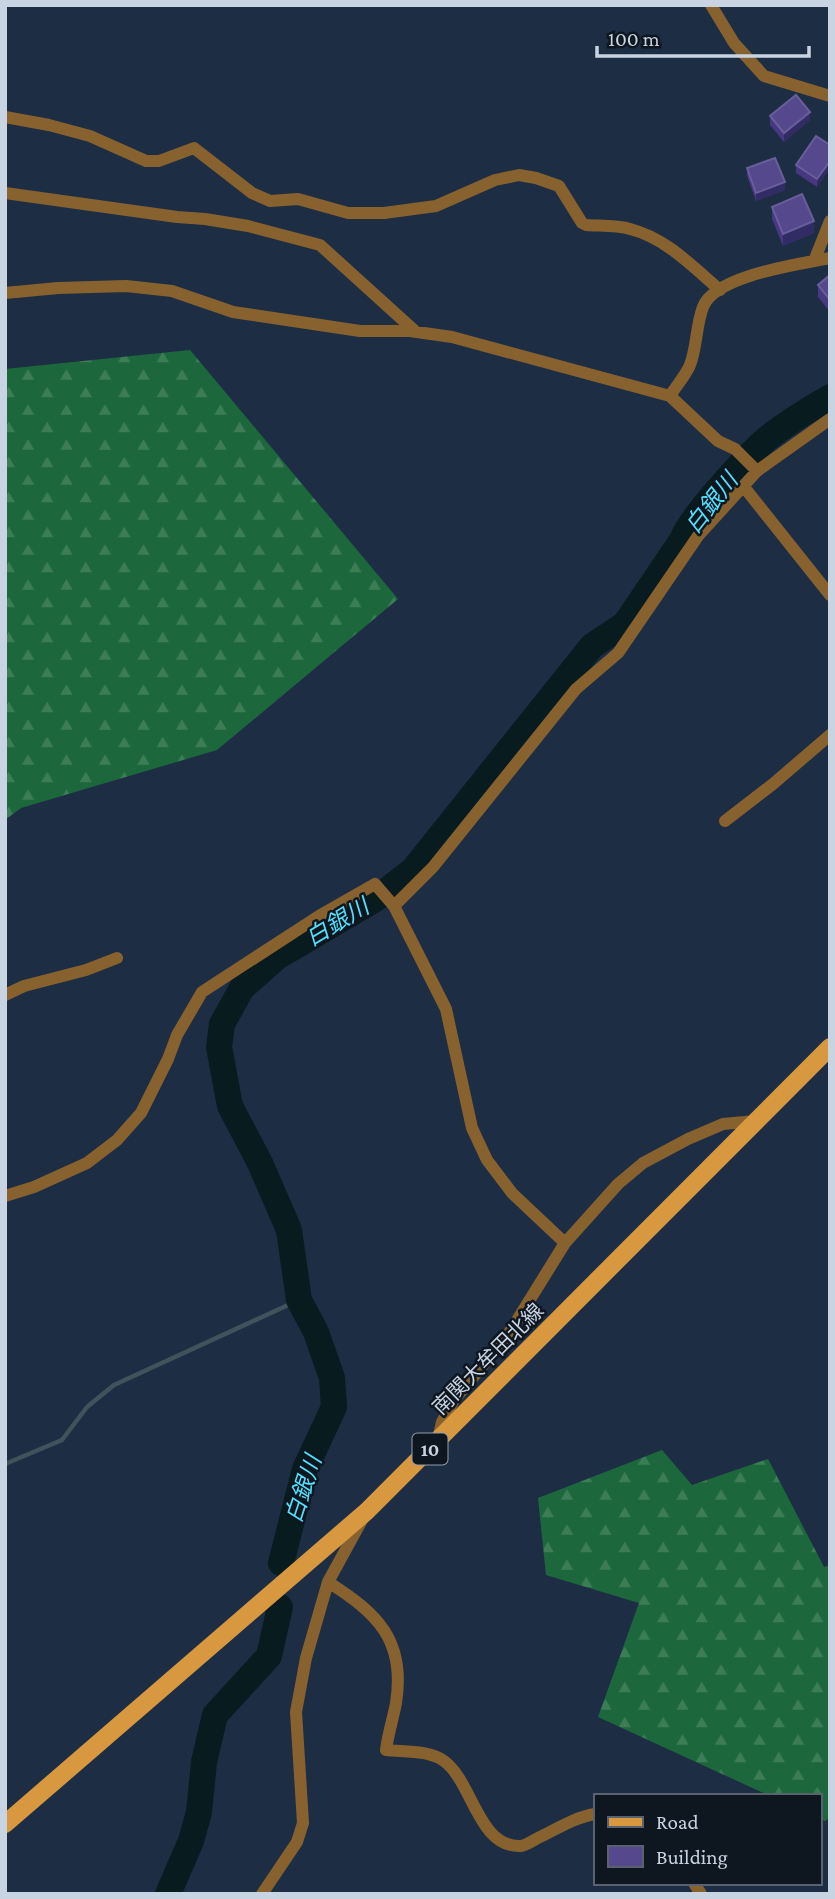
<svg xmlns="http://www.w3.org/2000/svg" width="835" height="1899" viewBox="0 0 835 1899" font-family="'Crimson Pro','Noto Sans JP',serif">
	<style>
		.forest { fill: url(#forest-firs) }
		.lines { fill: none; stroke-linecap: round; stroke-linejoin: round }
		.stream { stroke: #42525a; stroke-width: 4.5 }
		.river { stroke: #081b1f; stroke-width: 26 }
		.minor { stroke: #88622e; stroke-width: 12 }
		.primary { stroke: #d79840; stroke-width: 18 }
		.wall { fill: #483781 }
		.shaded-wall { fill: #312c64 }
		.building { fill: #56488c; stroke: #685e9a; stroke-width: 2 }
		.labels { text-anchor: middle; stroke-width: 5; stroke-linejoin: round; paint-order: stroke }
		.shield { fill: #0e1620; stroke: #919ba8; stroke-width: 2 }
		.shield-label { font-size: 19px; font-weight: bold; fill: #c9d4e3 }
		.street-label { font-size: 21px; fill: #c9d4e3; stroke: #0e1620 }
		.water-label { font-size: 23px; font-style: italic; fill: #51e0fd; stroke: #0e1620 }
	</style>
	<defs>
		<pattern id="forest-firs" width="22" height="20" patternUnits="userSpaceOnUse" patternTransform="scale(1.75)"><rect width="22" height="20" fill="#1c683c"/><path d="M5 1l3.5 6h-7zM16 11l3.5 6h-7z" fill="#3c7d58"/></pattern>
	</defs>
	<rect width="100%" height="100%" fill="#1d2e44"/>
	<!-- forest -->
	<path class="forest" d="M190 350 398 599 217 750 21 808 5 820V369Z
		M662 1450 692 1485 768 1459 824 1567 830 1565V1818L825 1821 819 1819V1796H770L598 1717 639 1603 546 1575 538 1498Z"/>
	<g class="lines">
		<!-- stream -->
		<path class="stream" d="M5 1464 62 1440 87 1407 114 1385 299 1300"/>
		<!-- river -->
		<path class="river" d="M281 1563 305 1469 334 1407 332 1378 316 1332 299 1300 289 1230 260 1163 230 1106 219 1047 222 1024 242 988 277 957 377 898 413 870 592 646 625 624 682 540C691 516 741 463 762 443 781 426 807 411 830 397
			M168 1894 191 1841 199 1812 204 1762 215 1715 269 1656 280 1607"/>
		<!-- minor -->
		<path class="minor" d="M711 5 734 43 764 76 830 96
			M5 117 49 125 90 136 146 161H159L194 148 252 193 270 201 298 199 348 213H384L436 206 495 180 519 175 536 178 559 186 582 223 586 225C600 226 617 225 630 229 666 238 693 267 720 290
			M5 193 177 217 205 219 248 226 320 245 416 332
			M814 261 830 221
			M5 293 58 288 126 286 172 291 233 312 360 331H410L452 337 670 396 718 441 735 449 757 471
			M670 396C676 386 686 375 690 365 697 347 696 325 703 307 715 275 801 264 830 258
			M744 487 830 595
			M725 821 773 784 830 735
			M394 906 446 1009 472 1128 487 1160 512 1193 565 1243
			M5 995 24 986 86 970 117 958
			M5 1196 34 1187 87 1163 117 1140 141 1113 168 1059 177 1035 202 992 319 916 375 884 394 906 433 867 576 689 618 653 698 536 757 471 830 419
			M438 1439 442 1422 454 1400 506 1338 565 1243 618 1184 643 1163 688 1139 723 1124 756 1121
			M328 1582C377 1613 406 1640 396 1703 393 1719 388 1734 386 1750 404 1752 429 1750 444 1761 473 1782 478 1848 521 1846 527 1845 535 1839 540 1837 558 1828 576 1817 595 1814
			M694 1883 701 1894
			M262 1894 297 1842 303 1823 296 1712 306 1658 328 1582 362 1520"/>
		<!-- primary -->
		<path class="primary" d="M5 1824 367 1511 830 1047"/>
	</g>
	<!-- wall -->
	<path class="wall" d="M770 116 810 120 784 142 770 125Z
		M830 145 817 187 796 173V165Z
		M747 168 785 190 756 201 747 176Z
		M772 207 814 233 783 246 772 219Z
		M830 275V312L818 297V285Z"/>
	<!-- shaded-wall -->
	<path class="shaded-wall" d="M810 112V120L784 142V133Z
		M830 161V169L817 187V179Z
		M785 182V190L756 201V193Z
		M814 221V233L783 246V234Z"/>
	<!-- building -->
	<path class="building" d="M796 95 810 112 784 133 770 116Z
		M816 136 830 145V161L817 179 796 165Z
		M775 158 785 182 756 193 747 168Z
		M802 194 814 221 783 234 772 207Z
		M830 275V300L818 285Z"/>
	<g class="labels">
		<!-- shield labels -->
		<rect class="shield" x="412.5" y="1433.5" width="35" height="31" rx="5"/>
		<g class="shield-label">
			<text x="430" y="1456">10</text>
		</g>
		<!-- street labels -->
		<g class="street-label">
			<text transform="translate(488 1359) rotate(-45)" y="7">南関大牟田北線</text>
		</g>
		<!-- water labels -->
		<g class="water-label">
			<text transform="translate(711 503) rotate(-52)" y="8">白銀川</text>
			<text transform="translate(337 922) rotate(-31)" y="8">白銀川</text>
			<text transform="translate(303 1489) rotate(-72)" y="8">白銀川</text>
		</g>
	</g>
	<!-- border -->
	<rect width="835" height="1899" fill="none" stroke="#c9d4e3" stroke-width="14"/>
	<!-- legend -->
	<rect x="594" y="1794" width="228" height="91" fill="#0e1620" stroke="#59626e" stroke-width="2"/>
	<rect x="608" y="1817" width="35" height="10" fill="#d79840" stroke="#59626e" stroke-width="2"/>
	<text x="656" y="1829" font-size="21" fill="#c9d4e3">Road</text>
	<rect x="608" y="1846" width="35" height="21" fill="#56488c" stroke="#59626e" stroke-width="2"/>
	<text x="656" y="1864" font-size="21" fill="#c9d4e3">Building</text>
	<!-- scale -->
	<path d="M597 46v10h212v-10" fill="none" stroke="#c9d4e3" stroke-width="3.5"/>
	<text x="608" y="46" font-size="21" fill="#c9d4e3" stroke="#0e1620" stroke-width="5" paint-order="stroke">100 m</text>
</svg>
